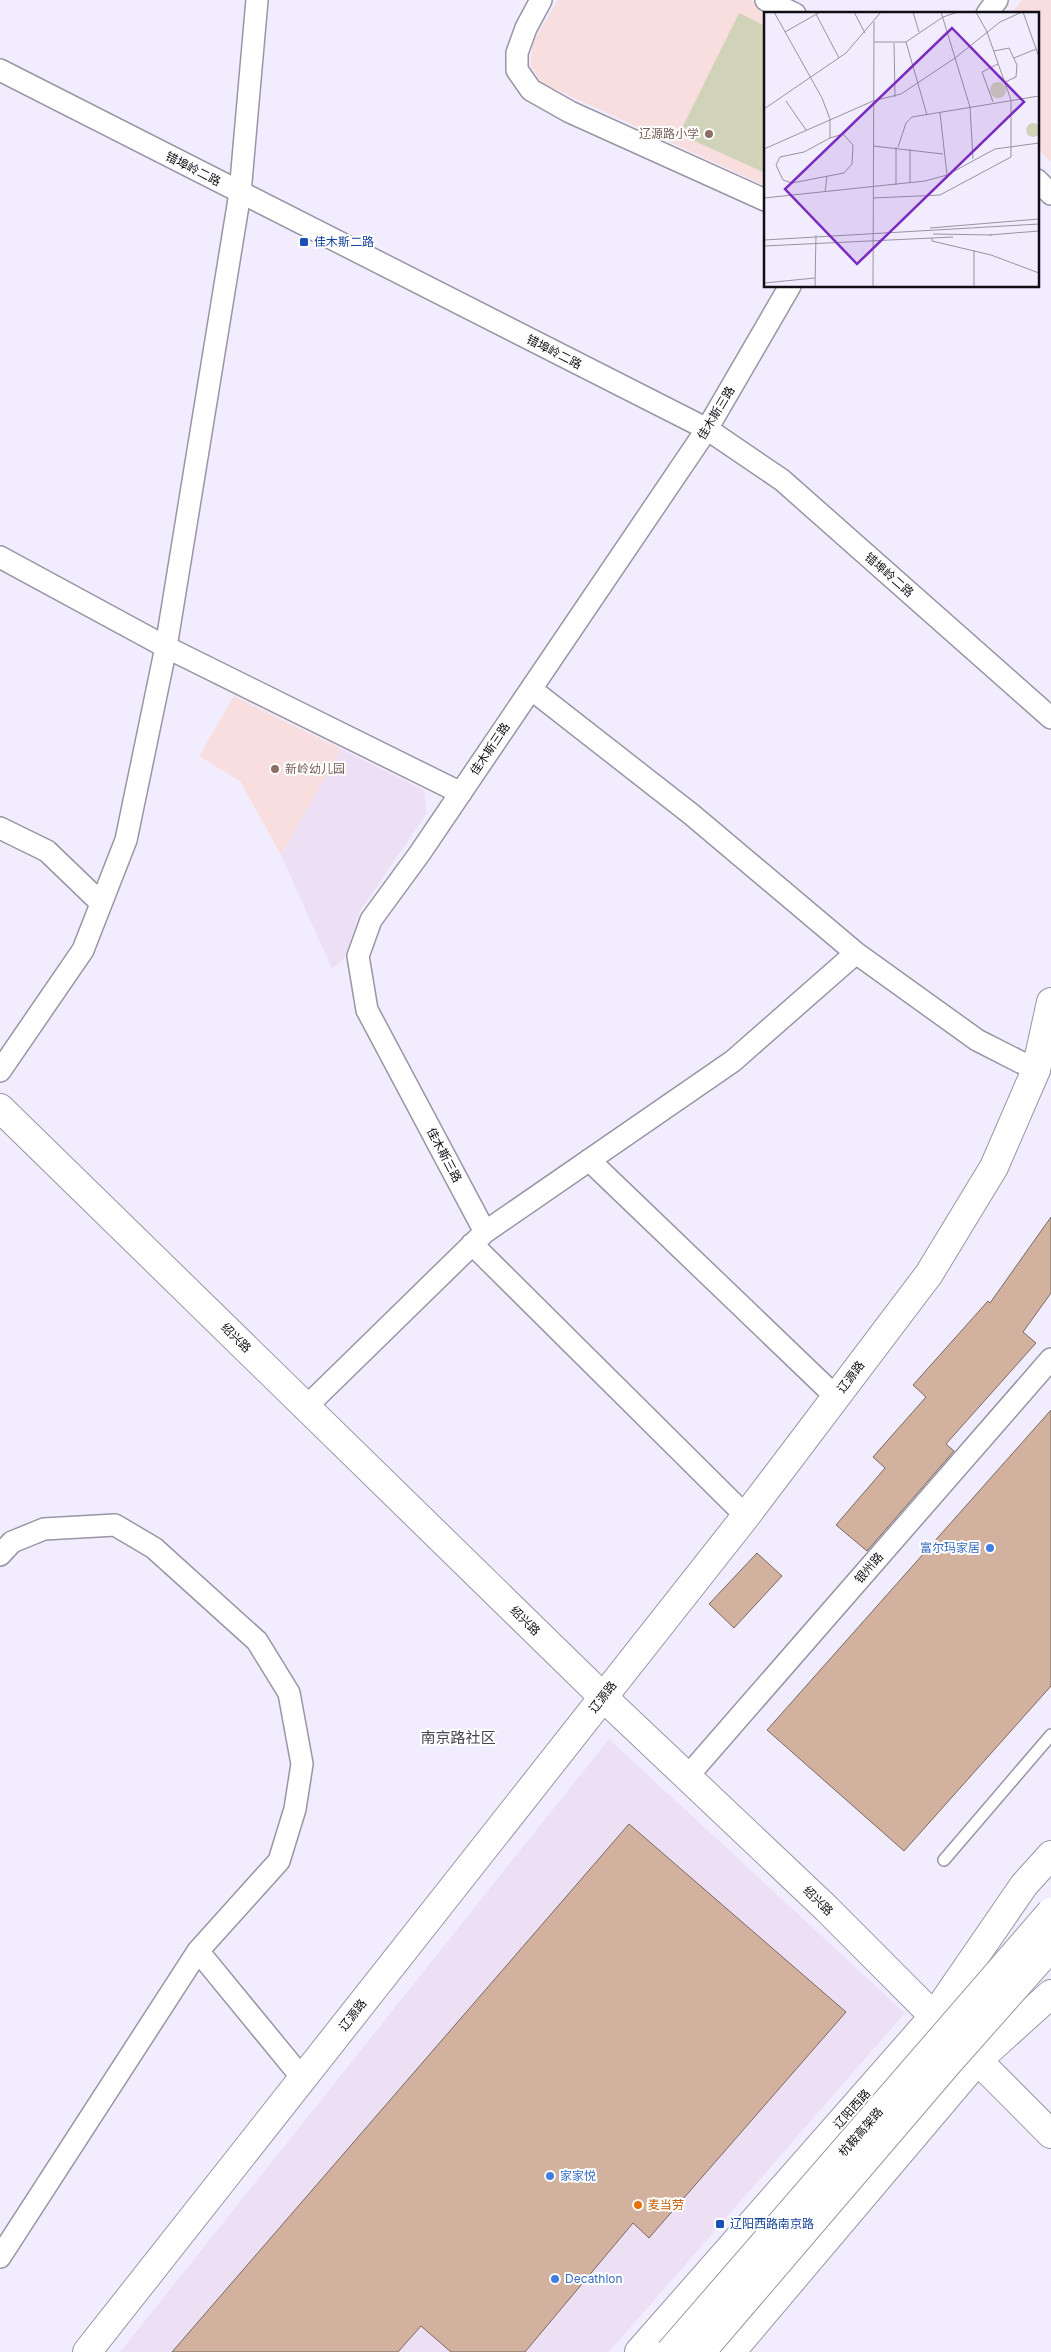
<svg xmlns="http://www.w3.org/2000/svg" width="1051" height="2352" viewBox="0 0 1051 2352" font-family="Inter,'Noto Sans SC',sans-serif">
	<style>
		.commercial { fill: #ede0f5 }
		.education { fill: #f9dedf }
		.green { fill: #d1d3b9 }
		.building { fill: #d2b19e; stroke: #796961 }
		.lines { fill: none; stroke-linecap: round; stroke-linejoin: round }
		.lane-casing { stroke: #9995a5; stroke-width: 14 }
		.street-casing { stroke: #9995a5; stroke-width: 24 }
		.secondary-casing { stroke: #9995a5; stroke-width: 30 }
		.primary-casing { stroke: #9995a5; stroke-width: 30 }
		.lane { stroke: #fff; stroke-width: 11 }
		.street { stroke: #fff; stroke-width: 21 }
		.secondary { stroke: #fff; stroke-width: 28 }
		.primary { stroke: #fff; stroke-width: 28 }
		.highway-bridge-casing { stroke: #9995a5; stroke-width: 30; stroke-linecap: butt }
		.highway-bridge { stroke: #fff; stroke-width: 28 }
		.education-dot { fill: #8d6e63; stroke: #fff; stroke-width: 2 }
		.transit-dot { fill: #1a4fb4; stroke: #fff; stroke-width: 2 }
		.shop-dot { fill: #3f7fe0; stroke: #fff; stroke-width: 2 }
		.food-dot { fill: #e8710a; stroke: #fff; stroke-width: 2 }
		.labels { text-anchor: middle; stroke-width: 4; stroke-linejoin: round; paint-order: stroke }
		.education-label { font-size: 12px; fill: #785e54; stroke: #fff; text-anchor: end }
		.street-label { font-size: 12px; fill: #100e14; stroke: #fff }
		.transit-label { font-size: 12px; fill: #164399; stroke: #fff; text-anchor: start }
		.shop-label { font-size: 12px; fill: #366cbe; stroke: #fff; text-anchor: start }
		.food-label { font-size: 12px; fill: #c56008; stroke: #fff; text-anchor: start }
		.quarter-label { font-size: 15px; fill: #484553; stroke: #fff }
		.inset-road { fill: none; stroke: #9794a0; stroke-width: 1 }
		.view { fill: #7b2cbf; fill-opacity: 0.15; stroke: #7b2cbf; stroke-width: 2.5 }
		.inset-edge { fill: none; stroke: #100e14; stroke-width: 2.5 }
	</style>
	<rect width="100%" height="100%" fill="#f1edfe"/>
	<!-- commercial -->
	<path class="commercial" d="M341 749 424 790 427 813 360 911 344 959 332 969 281 855Z
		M609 1739 905 2013 609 2352H120Z"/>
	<!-- education -->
	<path class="education" d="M558 0H750L780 14H765V186L542 83 530 65 533 42Z
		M1022 0H1051V162L1037 148V14H1011Z
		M234 696 341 749 281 855 240 781 199 756Z"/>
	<!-- green -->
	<path class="green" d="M739 13 765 26V173L679 134Z"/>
	<!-- building -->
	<path class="building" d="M1051 1217V1293L1023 1332 1036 1343 946 1444 954 1451 867 1551 836 1525 885 1468 873 1457 926 1397 913 1385 988 1301 990 1303Z
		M1051 1410V1686L904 1851 767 1730Z
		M757 1553 782 1576 734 1628 709 1604Z
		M629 1824 846 2012 649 2238 633 2223 525 2352H451L421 2326 398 2352H172Z"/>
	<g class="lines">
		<!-- lane casing -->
		<g class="lane-casing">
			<path id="lane" d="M944 1860 1051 1735"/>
		</g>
		<!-- street casing -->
		<g class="street-casing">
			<path id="street" d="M541 0 526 28 517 53V70L531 90 570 112 765 200
				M766 0 795 14
				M987 14 997 0
				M0 70 707 429 782 480 1051 718
				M1037 180 1051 194
				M0 557 166 647 461 793
				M531 689 691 814 856 953 977 1040 1036 1070
				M0 828 47 851 101 903
				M0 1071 83 950 126 840 166 647 240 193 257 0
				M589 1160 836 1397
				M485 1232 367 1010 358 956 371 920 420 853 707 429 790 286
				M472 1244 746 1516
				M306 1407 485 1232 733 1061 856 953
				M0 1555 12 1542 44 1529 115 1525 154 1548 257 1641 289 1693 302 1764 295 1809 279 1861 198 1951 0 2257
				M687 1777 1051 1359
				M198 1951 303 2079"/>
		</g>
		<!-- secondary casing -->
		<g class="secondary-casing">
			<path id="secondary" d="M0 1108 603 1697 827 1909 1051 2134
				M87 2352 746 1516 929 1274 994 1167 1036 1070 1051 1002"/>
		</g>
		<!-- primary casing -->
		<g class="primary-casing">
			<path id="primary" d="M639 2352 934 2016 1024 1885 1051 1855
				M731 2352 977 2061 1051 1994"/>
		</g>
		<!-- lane -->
		<use href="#lane" class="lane"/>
		<!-- street -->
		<use href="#street" class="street"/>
		<!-- secondary -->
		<use href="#secondary" class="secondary"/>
		<!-- primary -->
		<use href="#primary" class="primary"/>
		<!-- highway-bridge casing -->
		<g class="highway-bridge-casing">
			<path id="highway-bridge" d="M670 2352 1051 1912
				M701 2352 949 2062 1051 1947"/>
		</g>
		<!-- highway-bridge -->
		<use href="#highway-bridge" class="highway-bridge"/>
	</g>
	<!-- markers -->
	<g class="education-dot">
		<circle cx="709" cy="134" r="5"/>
		<circle cx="275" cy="769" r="5"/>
	</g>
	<g class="transit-dot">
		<rect x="299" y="237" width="10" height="10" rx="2.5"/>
		<rect x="715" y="2219" width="10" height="10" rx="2.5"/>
	</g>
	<g class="shop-dot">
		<circle cx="990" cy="1548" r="5"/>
		<circle cx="550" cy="2176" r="5"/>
		<circle cx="555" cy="2279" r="5"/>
	</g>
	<circle class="food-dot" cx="638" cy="2205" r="5"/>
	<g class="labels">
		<!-- education labels -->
		<g class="education-label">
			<text x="699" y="138">辽源路小学</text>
			<text x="285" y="773" text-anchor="start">新岭幼儿园</text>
		</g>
		<!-- street labels -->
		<g class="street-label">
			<text transform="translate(193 169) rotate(27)" y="4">错埠岭二路</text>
			<text transform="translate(554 352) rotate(27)" y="4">错埠岭二路</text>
			<text transform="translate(716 413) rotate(-59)" y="4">佳木斯三路</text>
			<text transform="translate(889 575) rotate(41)" y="4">错埠岭二路</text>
			<text transform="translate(490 749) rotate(-56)" y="4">佳木斯三路</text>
			<text transform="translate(444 1155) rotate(62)" y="4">佳木斯三路</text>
			<text transform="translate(236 1338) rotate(44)" y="4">绍兴路</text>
			<text transform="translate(851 1377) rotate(-53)" y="4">辽源路</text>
			<text transform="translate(869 1568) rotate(-49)" y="4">银州路</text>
			<text transform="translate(525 1621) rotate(44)" y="4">绍兴路</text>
			<text transform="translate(603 1697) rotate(-52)" y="4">辽源路</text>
			<text transform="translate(818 1901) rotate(44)" y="4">绍兴路</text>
			<text transform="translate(353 2015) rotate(-52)" y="4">辽源路</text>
			<text transform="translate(852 2109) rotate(-48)" y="4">辽阳西路</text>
			<text transform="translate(861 2132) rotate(-49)" y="4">杭鞍高架路</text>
		</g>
		<!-- transit labels -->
		<g class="transit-label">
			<text x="314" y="246">佳木斯二路</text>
			<text x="730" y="2228">辽阳西路南京路</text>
		</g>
		<!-- shop labels -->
		<g class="shop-label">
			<text x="980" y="1552" text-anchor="end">富尔玛家居</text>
			<text x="560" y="2180">家家悦</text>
			<text x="565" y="2283">Decathlon</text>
		</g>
		<!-- food labels -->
		<g class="food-label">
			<text x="648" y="2209">麦当劳</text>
		</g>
		<!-- quarter labels -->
		<g class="quarter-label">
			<text x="458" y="1743">南京路社区</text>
		</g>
	</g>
	<!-- overview -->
	<g transform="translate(764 12)">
		<rect width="275" height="275" fill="#f1edfe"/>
		<path d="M226 78a8 8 0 1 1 16 0a8 8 0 1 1-16 0ZM262 118a7 7 0 1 1 14 0a7 7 0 1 1-14 0Z" fill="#d1d3b9"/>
		<path class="inset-road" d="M10 0 58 86 66 107V126L79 122 89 133 88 152 80 161 28 171 19 168 12 153 16 145 40 140 66 126M90 0 101 21M149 0 155 20M177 0 206 95 209 147M259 0 275 45M52 2 75 46M21 20 56 0M110 30H142L179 5 194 0M142 30 163 103M130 31 131 85M230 39 245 36 253 53 252 65 241 70M250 46 272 37M22 89 42 118M229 90 218 60 234 52M0 97 82 41 117 0M176 101 183 163M109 134 179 142M134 135 142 111 148 105 275 84M0 137 109 89 137 82 191 46 236 10 258 0M146 137V171M132 173V135M61 180 63 164M0 186 161 169 183 163 231 137 275 131M109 186 176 183 247 145V88L223 20 212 0M166 216 275 207M169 222 228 223M225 223 275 219M168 226V229L227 243 275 261M0 228 275 212M0 234 189 225M0 271 51 266M51 275 52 223M109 275 110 10M210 275V238"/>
		<path class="view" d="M188 16 260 90 93 252 21 177Z"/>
		<rect width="275" height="275" class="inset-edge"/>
	</g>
</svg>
